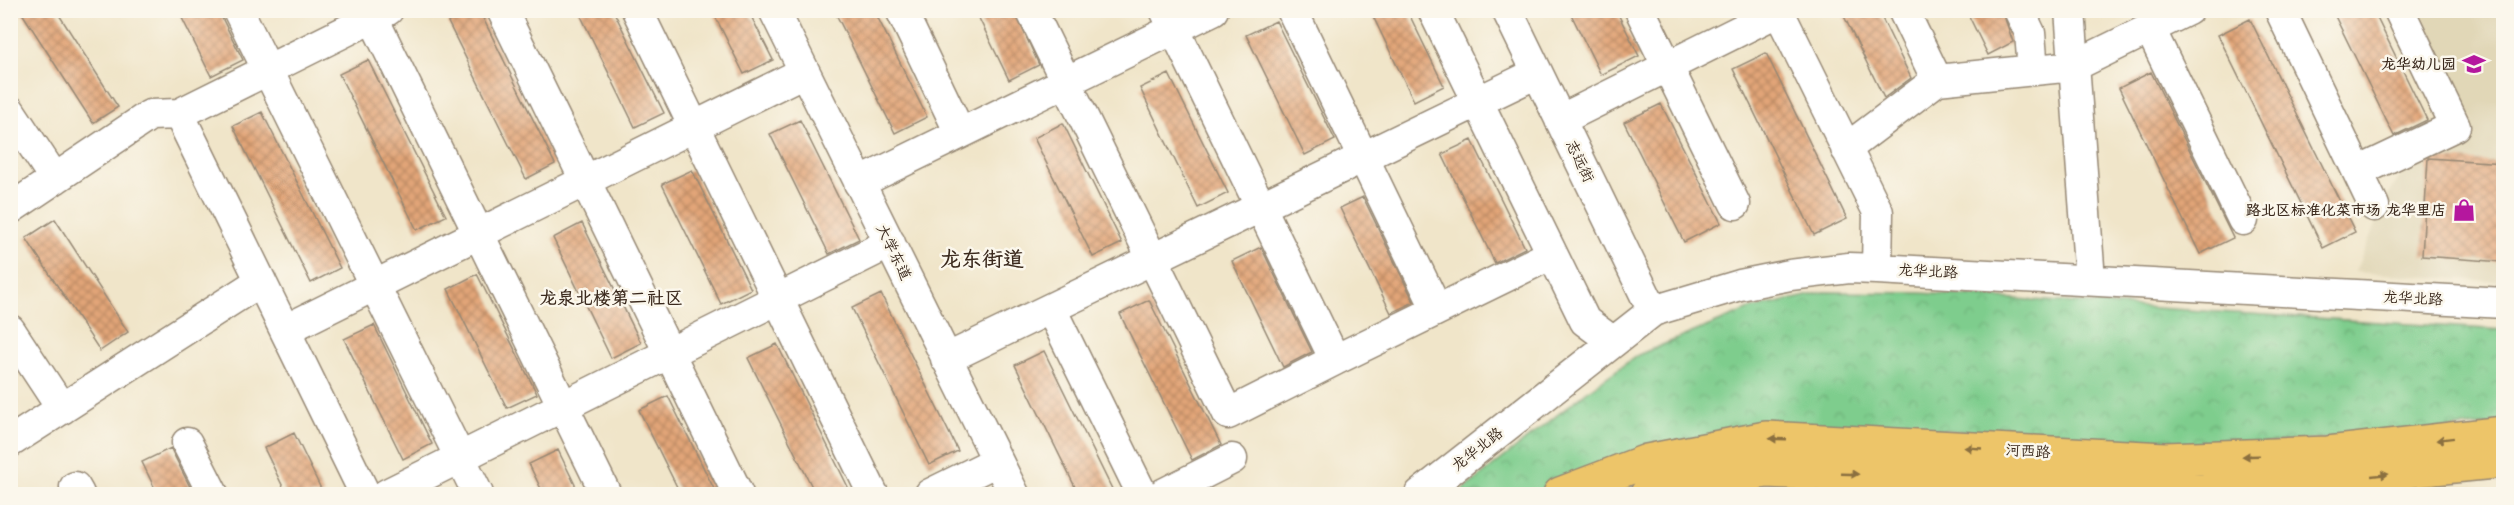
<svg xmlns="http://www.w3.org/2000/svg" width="2514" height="505" viewBox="0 0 2514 505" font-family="'Shantell Sans','LXGW WenKai TC',sans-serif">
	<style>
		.built { fill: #e1d7b7 }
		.park { fill: url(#park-crowns); stroke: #5c7c56; stroke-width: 1.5 }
		.building { fill: url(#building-cross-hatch) }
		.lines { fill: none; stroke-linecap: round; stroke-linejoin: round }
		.minor-casing { stroke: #968874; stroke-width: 33 }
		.major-casing { stroke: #968874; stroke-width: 36 }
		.minor { stroke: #fff; stroke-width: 30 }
		.major { stroke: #edc569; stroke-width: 33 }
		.oneway { fill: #8b7040 }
		.labels { text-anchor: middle; stroke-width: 5; stroke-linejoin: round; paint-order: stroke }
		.poi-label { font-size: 15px; font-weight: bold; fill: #3b2a1e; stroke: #fbf7ec; text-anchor: end }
		.street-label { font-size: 15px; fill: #3b2a1e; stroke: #fbf7ec }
		.quarter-label { font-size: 18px; font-weight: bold; fill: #3b2a1e; stroke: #fbf7ec }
		.district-label { font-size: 21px; font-weight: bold; fill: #3b2a1e; stroke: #fbf7ec }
	</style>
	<defs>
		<pattern id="park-crowns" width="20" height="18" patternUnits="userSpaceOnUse" patternTransform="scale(1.5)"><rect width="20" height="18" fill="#7ecd8d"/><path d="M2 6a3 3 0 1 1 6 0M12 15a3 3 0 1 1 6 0" fill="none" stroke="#6eb079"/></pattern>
		<pattern id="building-cross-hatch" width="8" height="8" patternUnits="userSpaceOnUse" patternTransform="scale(1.5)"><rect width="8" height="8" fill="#e2a578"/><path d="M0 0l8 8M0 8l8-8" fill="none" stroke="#b88762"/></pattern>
	</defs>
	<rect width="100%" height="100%" fill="#fbf7ec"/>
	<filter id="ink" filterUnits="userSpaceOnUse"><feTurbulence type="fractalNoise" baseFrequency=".0167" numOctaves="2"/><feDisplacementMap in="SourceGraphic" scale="12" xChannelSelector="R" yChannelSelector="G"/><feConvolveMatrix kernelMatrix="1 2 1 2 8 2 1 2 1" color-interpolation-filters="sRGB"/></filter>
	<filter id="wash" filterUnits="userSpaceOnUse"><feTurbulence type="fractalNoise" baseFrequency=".008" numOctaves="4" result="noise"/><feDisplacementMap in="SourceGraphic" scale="24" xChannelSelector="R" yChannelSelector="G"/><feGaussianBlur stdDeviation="1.35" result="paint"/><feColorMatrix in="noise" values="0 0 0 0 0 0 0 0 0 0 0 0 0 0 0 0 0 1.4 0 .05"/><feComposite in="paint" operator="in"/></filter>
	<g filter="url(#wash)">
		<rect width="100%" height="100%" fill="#f0e5c9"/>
		<!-- built -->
		<path class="built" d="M2420 11H2503V282L2355 272 2387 197 2433 126 2473 122Z"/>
		<!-- park -->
		<path class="park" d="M1824 292 1921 293 2503 330V424L2199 449 1892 426 1824 428 1565 481 1538 494H1458L1590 389 1638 355 1750 309Z"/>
		<g id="blocks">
			<!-- building -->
			<path class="building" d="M20 10H56L118 107 93 123Z
				M178 10H218L243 60 211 76Z
				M472 10H479L555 164 526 179 448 22Z
				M578 10H613L664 113 635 127Z
				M712 10H748L773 60 744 74Z
				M834 10H874L927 117 895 133Z
				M975 10H1014L1039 65 1009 80Z
				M1370 10H1407L1444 86 1414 101Z
				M1569 10H1616L1639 56 1601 75Z
				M1841 10H1878L1911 78 1884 98Z
				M1966 10H2002L2013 42 1988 55Z
				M2332 10H2373L2427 120 2394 136Z
				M2250 19 2355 232 2323 248 2218 35Z
				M1276 21 1335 140 1305 155 1246 35Z
				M1766 53 1847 219 1814 235 1733 69Z
				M368 60 446 216 417 230 339 74Z
				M2151 72 2233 238 2200 254 2119 88Z
				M1169 74 1228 193 1198 208 1140 88Z
				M1661 104 1721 223 1684 242 1624 122Z
				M262 112 340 268 311 283 233 126Z
				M800 120 859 239 829 254 770 134Z
				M1063 123 1122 243 1093 257 1034 138Z
				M1472 140 1525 248 1495 263 1442 154Z
				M2428 158 2504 163V262L2422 256Z
				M692 170 751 289 721 304 662 184Z
				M1363 197 1414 302 1391 313 1340 208Z
				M55 219 128 332 100 351 26 238Z
				M582 223 641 343 611 358 553 238Z
				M1261 247 1312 352 1283 367 1232 261Z
				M477 274 537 394 507 408 448 289Z
				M881 294 958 451 929 465 852 308Z
				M1149 300 1221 445 1192 460 1120 314Z
				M374 325 432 444 403 459 344 339Z
				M777 344 852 495H816L748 358Z
				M1044 351 1115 495H1079L1015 365Z
				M668 396 717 495H681L639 410Z
				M294 433 324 495H287L264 448Z
				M171 448 172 451 194 495H158L142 462Z
				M558 450 580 495H544L529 464Z"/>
		</g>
	</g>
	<g filter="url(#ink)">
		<use href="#blocks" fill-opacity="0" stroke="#968874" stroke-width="1.5"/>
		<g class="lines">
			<!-- minor casing -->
			<g class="minor-casing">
				<path id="minor" d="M238 10 478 494
					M369 10 606 494
					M502 10 738 494
					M637 10 873 494
					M774 10 1014 494
					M901 10 960 133
					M1031 10 1228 414 1335 360
					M1165 10 1335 360 1552 254
					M1292 10 1437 310
					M1433 10 1585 321 1612 341
					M1507 10 1653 311
					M1640 10 1735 204
					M1778 10 1878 212 1877 269
					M1903 10 1937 80
					M2019 10 2030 33 2033 70
					M2070 10 2090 280
					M2280 10 2374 206
					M2150 29 2243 220
					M10 111 55 179
					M179 114 365 494
					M1560 120 1781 10
					M1846 149 1937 80 2074 66 2188 10
					M2358 172 2455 126 2399 10
					M859 183 1213 10
					M10 209 150 115 179 114 388 10
					M1051 309 1142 494
					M10 330 62 409
					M285 330 804 72
					M946 359 1537 73
					M10 442 261 281
					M187 443 213 494
					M75 487 79 494
					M387 494 890 243
					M930 494 997 461
					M1163 494 1232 459
					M1420 494 1653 311 1740 285 1790 275 1849 268 1877 269 2504 303"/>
			</g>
			<!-- major casing -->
			<g class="major-casing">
				<path id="major" d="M1560 494 1647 461 1766 438 2165 459 2328 453 2504 433
					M1647 494 1669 487 1767 471 2203 491 2504 461"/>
			</g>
			<!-- minor -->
			<use href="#minor" class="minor"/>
			<!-- major -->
			<use href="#major" class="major"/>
		</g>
		<!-- one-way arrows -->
		<defs><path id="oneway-solid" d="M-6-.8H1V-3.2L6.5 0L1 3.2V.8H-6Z" transform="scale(1.5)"/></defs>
		<g class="oneway">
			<use href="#oneway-solid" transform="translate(1778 439) rotate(-178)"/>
			<use href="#oneway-solid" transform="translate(2445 439) rotate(173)"/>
			<use href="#oneway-solid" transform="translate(1973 448) rotate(-177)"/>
			<use href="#oneway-solid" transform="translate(2251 456) rotate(178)"/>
			<use href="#oneway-solid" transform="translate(1850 474) rotate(2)"/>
			<use href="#oneway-solid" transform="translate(2380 475) rotate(-6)"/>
		</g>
	</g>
	<!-- icons -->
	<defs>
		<g id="school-bare" transform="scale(1.8)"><path d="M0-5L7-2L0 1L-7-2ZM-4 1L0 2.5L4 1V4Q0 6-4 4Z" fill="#b5179e" stroke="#fbf7ec" stroke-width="2.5" paint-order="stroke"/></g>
		<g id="shop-bare" transform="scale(1.8)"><path d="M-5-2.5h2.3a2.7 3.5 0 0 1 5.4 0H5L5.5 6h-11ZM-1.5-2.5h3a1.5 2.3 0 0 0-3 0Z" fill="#b5179e" stroke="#fbf7ec" stroke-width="2.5" paint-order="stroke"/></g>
	</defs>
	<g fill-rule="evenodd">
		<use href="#school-bare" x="2474" y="64"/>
		<use href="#shop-bare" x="2464" y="210"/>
	</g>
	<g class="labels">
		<!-- poi labels -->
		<g class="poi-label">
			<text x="2456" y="69">龙华幼儿园</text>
			<text x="2446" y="215">路北区标准化菜市场 龙华里店</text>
		</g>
		<!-- street labels -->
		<g class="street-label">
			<text transform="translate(1580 161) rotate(64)" y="5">志远街</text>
			<text transform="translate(894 252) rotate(64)" y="5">大学东道</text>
			<text transform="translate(1928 271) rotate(3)" y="5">龙华北路</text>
			<text transform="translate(2413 298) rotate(3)" y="5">龙华北路</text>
			<text transform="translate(1477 449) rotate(-38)" y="5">龙华北路</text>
			<text transform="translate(2028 451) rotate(3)" y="5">河西路</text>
		</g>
		<!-- quarter labels -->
		<g class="quarter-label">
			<text x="611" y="304">龙泉北楼第二社区</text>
		</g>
		<!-- district labels -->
		<g class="district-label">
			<text x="982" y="266">龙东街道</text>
		</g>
	</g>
	<!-- margin -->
	<rect width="2514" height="505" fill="none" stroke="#fbf7ec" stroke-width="36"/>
</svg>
